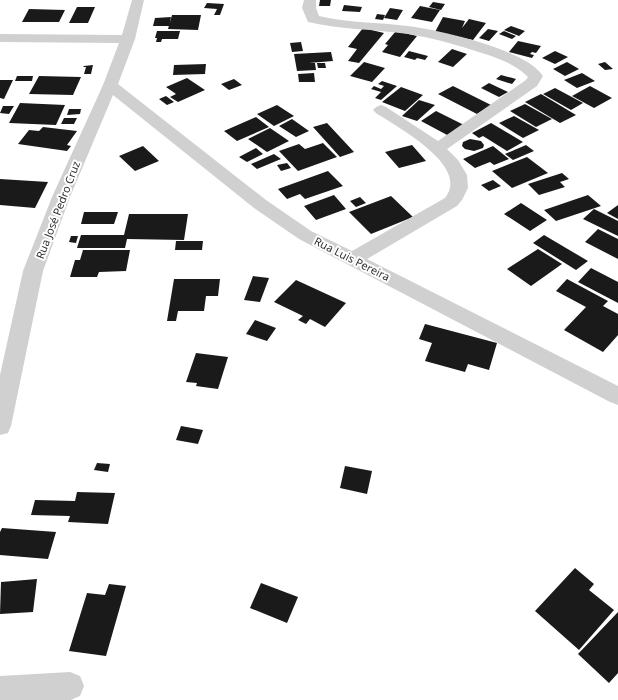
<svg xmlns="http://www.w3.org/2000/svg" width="618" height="700" viewBox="0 0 618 700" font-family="'Noto Sans',sans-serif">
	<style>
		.building { fill: #1a1a1a }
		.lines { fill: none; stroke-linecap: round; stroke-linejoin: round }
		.street { fill: #d0d0d0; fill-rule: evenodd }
		.labels { text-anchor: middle; stroke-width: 4; stroke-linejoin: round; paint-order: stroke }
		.street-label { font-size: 11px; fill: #333; stroke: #fff }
	</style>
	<rect width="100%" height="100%" fill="#fff"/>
	<!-- building -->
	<path class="building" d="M320 0H331L330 6H319Z
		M433 2 445 4 441 10 429 7Z
		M207 3 224 4 220 15H214L217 9 204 8Z
		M344 5 362 7 360 12 342 11Z
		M420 6 440 10 432 22 411 18Z
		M77 7H95L88 23H69Z
		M390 8 403 10 397 20 384 18Z
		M29 9 65 10 59 22H22Z
		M377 14 385 15 383 20 375 19Z
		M172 15H201L198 30 168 29Z
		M171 17 169 26H153L155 18Z
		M443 17 465 21 462 28 469 19 486 23 473 40 435 32Z
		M511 26 525 31 519 36 504 30Z
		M363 28 384 33 359 63 348 61 357 49 348 47Z
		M488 29 498 31 489 41 479 38Z
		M157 31H180L178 39H162L161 42H156L157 38H155Z
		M396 31 417 36 400 57 382 52 388 45 385 44Z
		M504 31 516 36 512 39 499 34Z
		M518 41 541 46 536 53 532 52 530 54 534 55 532 58 509 52Z
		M301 42 303 51 292 52 290 43Z
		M452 49 467 54 453 67 438 62Z
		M409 51 428 56 425 60 417 58 415 60 404 57Z
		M555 51 568 57 555 64 542 58Z
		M331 52 333 61 309 63H315L316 70 297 71 294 54Z
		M364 62 385 68 372 82 350 76Z
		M567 62 579 69 565 76 553 69Z
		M605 62 613 69 605 70 598 64Z
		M317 63H325L326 68H318Z
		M206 64 205 74 173 75 174 65Z
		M93 65 91 74H84L86 67H83L84 66Z
		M314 73 315 82H299L298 74Z
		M582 73 595 81 577 88 564 80Z
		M501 75 516 79 512 84 496 79Z
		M17 76H33L32 81H15Z
		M39 76 81 77 73 95 29 94Z
		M187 78 205 90 178 102 170 97 176 94 166 87Z
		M234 79 242 85 229 90 221 84Z
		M0 80H13L4 99 0 98Z
		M382 81 397 86 381 100 375 98 381 92 371 89 374 86 381 89 384 86 378 84Z
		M489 83 508 92 499 97 481 88Z
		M453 86 491 105 477 114 438 94Z
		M590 86 612 98 594 108 572 96Z
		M401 87 423 95 405 111 382 102Z
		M555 88 583 103 571 110 543 94Z
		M541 94 576 115 560 123 525 102Z
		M166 96 174 102 167 105 159 99Z
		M419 100 435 105 417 121 402 116Z
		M20 103 65 105 56 125 9 123Z
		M525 104 552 119 536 127 510 111Z
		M277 105 294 116 274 126 257 114Z
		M3 106H14L9 114 0 113Z
		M69 109H81L80 114 67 115Z
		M436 111 464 125 449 136 421 121Z
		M514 116 539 130 523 138 499 123Z
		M256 117 269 127 237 141 224 131Z
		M64 118H77L74 124H61Z
		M292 119 309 131 296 137 279 126Z
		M327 123 354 152 340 157 313 127Z
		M491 123 523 142 507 151 483 136 479 138 472 133Z
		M43 127 77 131 67 145 71 146 67 151 18 144 29 130 39 131Z
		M270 128 289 141 267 152 248 139Z
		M470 139 481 141 484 145 483 148 474 151 465 149 462 146 463 142Z
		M323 143 337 157 298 171 279 151 299 144 305 149Z
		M412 145 426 161 399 168 385 152Z
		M526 145 534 151 513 160 505 154Z
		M143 146 159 161 135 171 119 156Z
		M493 146 509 159 494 165 490 162 475 168 463 159Z
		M256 148 263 154 247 162 239 157Z
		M274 154 281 159 257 169 251 164Z
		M527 157 548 173 512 188 492 171Z
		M287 163 291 168 281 171 277 165Z
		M328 171 343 186 305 199 300 194 287 199 278 189Z
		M562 173 569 179 560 182 565 187 539 195 528 184Z
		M0 179 48 182 35 208 0 205Z
		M493 180 501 186 489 191 481 185Z
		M334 195 346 209 316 220 304 206Z
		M588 195 601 206 556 221 544 210Z
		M391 196 413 217 371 234 349 212Z
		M360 197 366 203 356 207 350 201Z
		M521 203 547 220 530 231 504 214Z
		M618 205V219L607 213Z
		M594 209 618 221V236L583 219Z
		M84 212H118L114 224H81Z
		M129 214H188L184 240 127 239 125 248H77L81 235H124Z
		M598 229 618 239V259L585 242Z
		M544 235 588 261 576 270 533 243Z
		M71 236H78L76 243 69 242Z
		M176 241H203L202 250H175Z
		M538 249 562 264 531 286 507 269Z
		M83 250H130L126 271 99 272 97 277H70L75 260H80Z
		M591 268 618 282V303L578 282Z
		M253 276 269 278 260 302 244 300Z
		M174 279H220L218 296H206L204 311H178L176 321H167Z
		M567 279 608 301 603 306 618 314V335L603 352 564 330 586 307 556 291Z
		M296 280 346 303 325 327 310 319 306 324 298 320 303 316 274 302Z
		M255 320 276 328 267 341 246 334Z
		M425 324 497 343 489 370 468 364 465 372 425 361 432 343 419 339Z
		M196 353 228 357 218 389 196 386 197 383 186 382Z
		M181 426 203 430 198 444 176 440Z
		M97 463 110 464 108 472 94 470Z
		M345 466 372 471 367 494 340 488Z
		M77 492 115 493 108 524 68 522 70 516 31 515 35 500 75 501Z
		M2 528 56 532 48 559 0 555V532Z
		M575 568 594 584 589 590 614 610 579 650 535 611Z
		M37 579 33 612 0 614 1 582Z
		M261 583 298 597 287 623 250 608Z
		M109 584 126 586 106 656 69 651 87 593 105 595Z
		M618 612V673L609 683 578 654Z"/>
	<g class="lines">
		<!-- street -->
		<path class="street" d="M132 0H144L135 39 118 84 266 200 311 231 352 251 445 198C471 166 397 127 376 113L373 110 376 107 381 105 386 107 438 141 526 80 528 77C517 65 500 59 485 54 460 46 435 38 408 34 375 29 341 30 308 22L302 8 304 0H316V8L319 16C348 23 378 22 407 26 440 30 525 49 543 76L537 86 447 149 458 160 467 175 468 188 462 200 457 206 367 259 618 386V405L610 402 299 239 254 208 113 95 70 197 43 271 11 426 8 433 0 435V375L23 271 52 197 103 85 119 43 0 42V34L122 35Z
			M70 672 80 676 84 686 80 696 71 700H0V676Z"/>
	</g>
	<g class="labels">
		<!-- street labels -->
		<g class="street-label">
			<text transform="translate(58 210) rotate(-69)" y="4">Rua José Pedro Cruz</text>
			<text transform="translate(352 259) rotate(27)" y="4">Rua Luis Pereira</text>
		</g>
	</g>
</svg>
